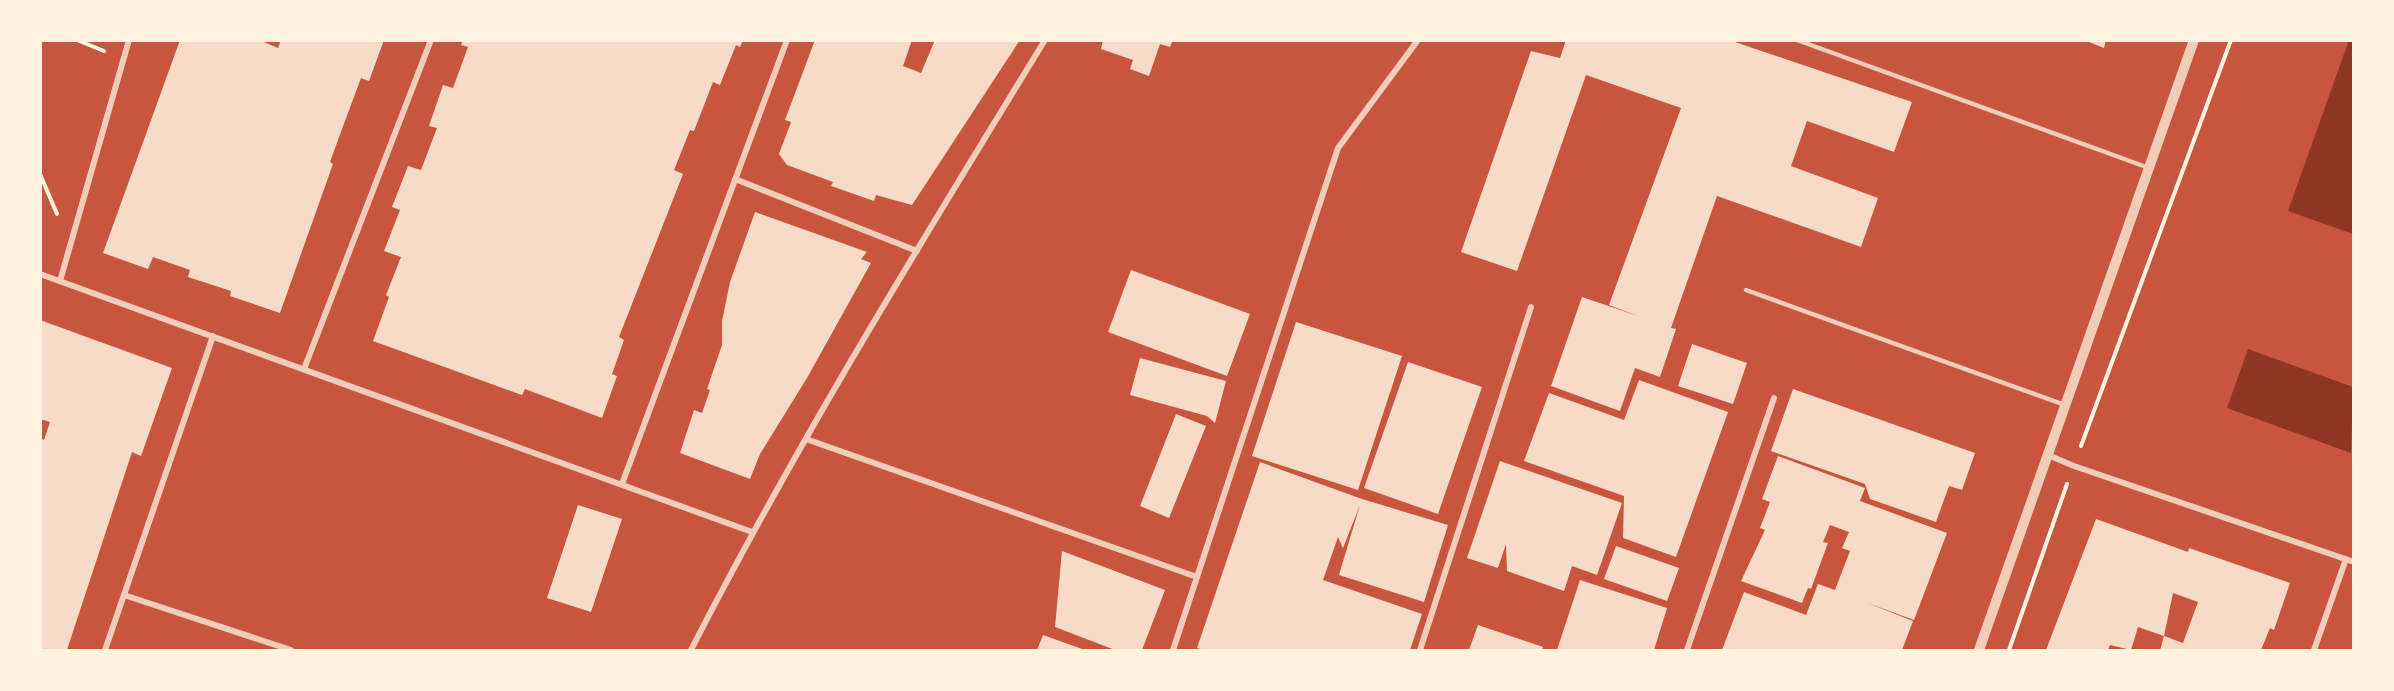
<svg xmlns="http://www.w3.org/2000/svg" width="2394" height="691" viewBox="0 0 2394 691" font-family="'Archivo Narrow',sans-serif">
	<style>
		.water { fill: #8f3625 }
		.building { fill: #f7dbc8; fill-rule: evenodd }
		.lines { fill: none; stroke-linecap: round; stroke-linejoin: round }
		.path { stroke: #fff3e0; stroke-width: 4 }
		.service { stroke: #f1ccb7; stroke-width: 4.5 }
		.minor { stroke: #f1ccb7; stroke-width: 6 }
		.tertiary { stroke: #f1ccb7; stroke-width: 10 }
	</style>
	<rect width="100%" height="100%" fill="#c8553d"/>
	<!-- water -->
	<path class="water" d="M2349 40 2354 41 2353 234 2288 211Z
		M2248 349 2353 387 2351 453 2227 408Z"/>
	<!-- building -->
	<path class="building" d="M180 40H259L278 48 281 40H384L369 81 361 78 345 121 330 162 333 164 280 313 230 296 231 291 188 277 190 270 153 257 148 269 103 253Z
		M463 40H743L740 47 736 45 720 85 713 82 694 131 690 130 674 170 683 174 619 337 624 340 612 374 617 376 602 418 525 389 522 395 373 341 389 297 386 295 401 257 384 251 400 210 392 207 408 166 421 170 437 128 429 126 443 85 453 88 468 47 461 45Z
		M815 40H912L903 66 921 73 935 40H1020L912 205 876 195 874 201 831 186 833 182 787 165 779 154 791 122 785 120Z
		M1103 40H1173L1170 47 1160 44 1149 76 1130 69 1133 60 1101 49Z
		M1566 40H1729L1912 102 1894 152 1807 121 1791 166 1878 198 1861 247 1717 196 1671 328 1676 329 1660 377 1635 368 1620 411 1551 386 1582 297 1638 316 1609 305 1681 108 1586 75 1517 271 1461 252 1531 51 1560 58Z
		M2084 40H2106L2104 48Z
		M755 212 867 252 861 259 871 263 807 378 760 454 750 479 680 453 694 410 702 413 710 390 707 389 722 345V321L730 282Z
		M1131 270 1250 314 1227 376 1108 332Z
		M40 320 172 368 141 456 132 452 67 650H40V438L44 440 50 422 40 419Z
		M1296 322 1402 356 1358 490 1252 456Z
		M1692 344 1747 363 1733 404 1678 386Z
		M1140 358 1226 381 1215 423 1207 416 1130 395Z
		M1408 362 1482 387 1438 514 1364 488Z
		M1639 380 1728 412 1676 557 1623 538 1624 496 1524 461 1549 393 1624 420Z
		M1793 389 1975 453 1962 490 1949 486 1936 522 1870 499 1865 484 1771 451Z
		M1176 414 1206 426 1169 518 1140 506Z
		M1778 456 1865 488 1860 501 1947 533 1914 620 1865 602 1913 621 1902 650H1722L1744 592 1806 615 1818 584 1835 590 1850 551 1842 548 1849 532 1830 525 1823 542 1828 543 1811 589 1808 588 1802 603 1741 581 1765 530 1760 528 1770 502 1762 499Z
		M1500 461 1622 503 1597 575 1572 566 1564 591 1507 571 1506 544 1498 568 1467 558Z
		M1260 462 1362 499 1448 525 1424 602 1339 575 1360 505 1343 548 1338 537 1323 580 1422 614 1410 650H1205L1197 648Z
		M578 505 622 519 591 612 547 598Z
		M2096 519 2188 552 2189 548 2290 583 2274 630 2270 628 2261 650H2160L2164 636 2138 627 2131 650 2110 645 2108 650H2046ZM2173 593 2198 602 2183 643 2164 636Z
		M1616 546 1679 568 1667 601 1604 579Z
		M1062 551 1165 590 1142 650H1115L1055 627Z
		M1580 580 1667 608 1654 650H1557Z
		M1478 625 1543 647 1542 650H1469Z
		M1043 635 1085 650H1037Z"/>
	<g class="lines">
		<!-- path -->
		<path class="path" d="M77 40 104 51
			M40 174 57 214
			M2081 446 2231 40
			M2009 650 2067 484"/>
		<!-- service -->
		<path class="service" d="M1797 40 2149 168
			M1746 290 2065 405"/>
		<!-- minor -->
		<path class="minor" d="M735 179 917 251
			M40 274 752 532
			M60 281 129 40
			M304 369 431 40
			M806 439 1197 577
			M2048 455 2074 466 2354 562
			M622 484 787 40
			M124 595 291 650
			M105 650 213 336
			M691 650C798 441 922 241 1045 40
			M1173 650 1338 148 1418 40
			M1420 650 1531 307
			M1687 650 1774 398
			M2314 650 2346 559"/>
		<!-- tertiary -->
		<path class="tertiary" d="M1979 650 2194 40"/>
	</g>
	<!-- border -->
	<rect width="2394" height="691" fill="none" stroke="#fff3e0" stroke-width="84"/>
</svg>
